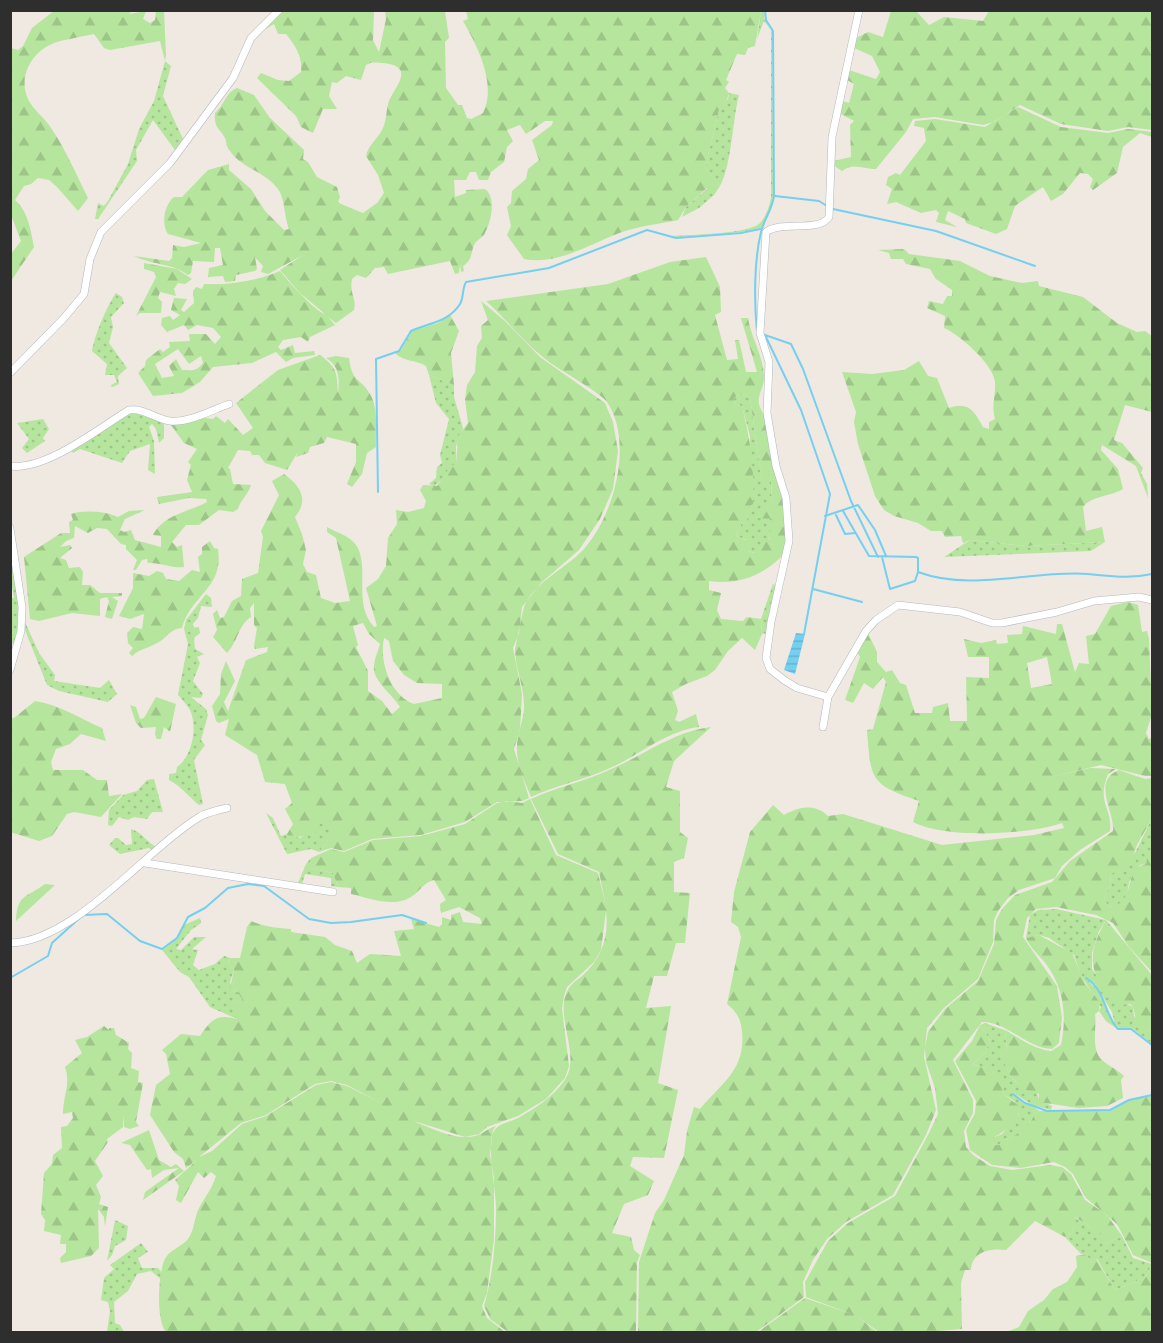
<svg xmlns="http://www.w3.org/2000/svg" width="1163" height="1343" viewBox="0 0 1163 1343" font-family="'PT Sans',sans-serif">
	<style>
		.grass { fill: url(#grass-dots) }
		.forest { fill: url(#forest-firs); fill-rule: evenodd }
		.water { fill: url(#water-rules) }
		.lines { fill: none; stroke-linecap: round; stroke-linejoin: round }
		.stream { stroke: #75cff0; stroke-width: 2 }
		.minor-casing { stroke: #b4b7c1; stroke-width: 8 }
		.minor { stroke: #fff; stroke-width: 7 }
	</style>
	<defs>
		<pattern id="grass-dots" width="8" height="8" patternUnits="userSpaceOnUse" patternTransform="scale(1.5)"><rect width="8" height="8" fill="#b6e59e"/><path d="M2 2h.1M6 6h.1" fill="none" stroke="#9dc588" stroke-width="1.8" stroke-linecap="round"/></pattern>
		<pattern id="forest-firs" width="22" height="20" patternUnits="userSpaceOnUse" patternTransform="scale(1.5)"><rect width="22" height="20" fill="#b6e59e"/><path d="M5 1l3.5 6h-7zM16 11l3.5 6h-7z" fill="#9dc588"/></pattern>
		<pattern id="water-rules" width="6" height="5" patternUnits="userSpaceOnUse" patternTransform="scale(1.5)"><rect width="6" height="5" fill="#75cff0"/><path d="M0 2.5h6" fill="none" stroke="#66b2ce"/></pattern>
	</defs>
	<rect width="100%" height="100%" fill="#efe9e1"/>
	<!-- grass -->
	<path class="grass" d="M761 11H765L764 19 772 31 774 197 772 207 761 228 740 232 677 237 671 236C688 235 750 234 760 223 766 217 770 205 771 197V30L764 21 757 39Z
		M165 61 171 66 163 96 183 139 175 150 153 120 136 150 137 161 98 219H95L98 203 104 206 108 201 128 164 139 129 154 101Z
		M729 93 739 95C732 122 732 164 720 186L705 168 719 110 728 99Z
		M708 188 714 195 699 208 682 217 686 207Z
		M116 293 122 297 124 303 111 317 113 327 109 343 127 368 118 376 119 384 112 387 111 385 117 382 114 375H105L107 364 92 351C95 334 107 306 116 293Z
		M429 375 454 385V397L463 428 456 446V465L434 487 429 484 436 478 437 467 442 463 440 455 449 419 436 403Z
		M741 393 750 398 762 481 771 482 772 503 757 517 773 519C773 533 767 546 755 553L748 551 747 540 736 536 742 522H747L750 436 742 406 736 405 734 398Z
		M138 412 164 424V438L159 443 156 429 152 424 149 427 154 441 155 474 148 470 150 444 130 451 122 463 80 449 73 453 70 449 128 413Z
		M43 419 49 429 43 438 45 441 27 453 22 448 29 439 17 423Z
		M970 540 1026 546 1105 542 1091 551 944 557Z
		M10 544C17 578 25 610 14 644L10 643 11 598H14L11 581Z
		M773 584 778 586 767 633 762 634 761 619Z
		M206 594 211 598 212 607 201 606 198 618 193 624 194 628 199 627 200 633 194 638 195 649 204 654 197 657 200 663 193 681 203 694 201 698 191 697 206 709 208 715 201 740 205 745 194 760 203 804 199 805C189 797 181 786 169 780V774L176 773 177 767C192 757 198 727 190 710 187 705 182 699 178 695L188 644 184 629 186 620Z
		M25 622 39 653 55 675 54 681 100 688 109 680 117 694 108 702 59 691 47 685 25 630H23Z
		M154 779 163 812H152L147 819 134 817 128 820 119 817 112 826 108 825 109 810 123 795 137 791 147 780Z
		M266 813 273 818 281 836 287 834 300 838 317 824H329V839L319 852 311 849 287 854Z
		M1152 818V855L1148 858 1146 864 1140 865C1137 869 1133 874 1131 878 1124 892 1134 903 1109 907L1104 899 1111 884 1110 875 1135 853Z
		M131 829C142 832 147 843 158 848L154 852 149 848 120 854 109 845 115 838H118L126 845 132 844Z
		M311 858 310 868 333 873 338 887 331 886V878L305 874 302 884 298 883 306 864Z
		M1056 909 1106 920 1099 931 1092 953V969L1111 996 1133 1007 1134 1016 1148 1030 1152 1031V1044L1133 1029 1119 1028 1115 1024 1112 1012 1095 984 1085 977 1098 991 1116 1028 1106 1021 1099 1011 1101 1007 1081 975 1074 955 1049 938 1039 935 1026 938 1030 915 1038 910Z
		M200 918 201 923 191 930 176 949 181 950 194 937H206L192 949 198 950 193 965 199 970 215 964 224 956 231 958 228 963 234 970 230 982 234 991 238 992 243 1000 234 1003 237 1019 210 1007 189 977 180 972 162 950 178 938 184 925Z
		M985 1023 1007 1031 1005 1035 1007 1049 1001 1057C1013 1078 1011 1085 1036 1091L1039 1099 1052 1106 1051 1110 1032 1105 1012 1092 1025 1103 1040 1111 1034 1114 1027 1128 998 1145 992 1144V1138L1002 1134 1019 1114 1014 1101 1004 1094C999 1074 991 1071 973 1064L985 1053 990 1040 980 1025Z
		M1074 1217 1104 1235 1105 1244 1122 1236 1133 1258 1152 1264 1146 1277 1115 1290 1097 1259 1091 1262 1086 1254H1081L1065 1237 1073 1233Z
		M115 1220 128 1226 126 1240 115 1246 112 1255 107 1261Z
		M141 1243 148 1252 138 1258 142 1268H158L163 1274 162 1280 151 1271 137 1274 128 1291 114 1302 115 1323 120 1325 124 1332H107L110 1311 108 1302 101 1300 104 1278 114 1269 110 1265Z"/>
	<!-- forest -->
	<path class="forest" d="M55 10 132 11 129 14 146 11 143 19 150 23 155 20 156 11H164L166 55 165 61 160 41 110 50 104 48 94 34C81 37 66 39 54 43 31 52 18 77 28 99 33 110 45 118 51 128 66 150 76 174 88 198L78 211 57 187 49 180 38 178 31 184 24 186 15 200C28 211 31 231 34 247L11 281V254L21 241 11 215V48L18 50 23 46 32 28Z
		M280 11H374L373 40 379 52 386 19 385 11H445L449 38 445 42 446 88 458 105H462L467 118 471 119 483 113C497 85 478 47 463 21L468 19 466 11H761L755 46 748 48 745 55 737 54 726 80 729 82 725 88 729 93 726 103 719 110 705 168 720 186 714 195 707 188 686 207 678 220C659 224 640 226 622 232 591 243 558 266 524 259L507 235 511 226 507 207 511 203 512 191 526 179 528 169 539 160 532 140 552 125 553 121H545L526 134 520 125 507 130 513 141 507 147 504 162 491 172 488 180H479L476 172H470L466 180H454L455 197 466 193V190L485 189C497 198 491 223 484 235 481 239 476 240 474 245 470 255 473 259 463 266L464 271 461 272 460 264 459 273 455 274 450 261 388 274 384 267 375 268 366 278 357 275 352 279C349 293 357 299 354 310L336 323 328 317 335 325 310 337 308 342 301 337 283 340 278 347 281 350 293 345 295 353 314 351 315 355 293 358 286 362 276 352 252 363 213 367 200 382 182 393 153 396 138 373 145 366 146 360 160 349 163 352 170 347 169 342 190 341 189 334H206L215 344 221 337 213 328 197 325 188 330 184 325 167 332 161 325 162 318 170 316 173 320 180 315 171 310 174 298 187 299 181 310 184 312 194 303 193 291 196 287 202 289 204 284C229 285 257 281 280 271 288 281 316 312 325 314L300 293 280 270 303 255 268 274 261 272 263 266 255 257 257 269 255 271 236 275 235 281 225 282 223 276 208 277 209 268 223 265 220 248H215L214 262 193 261 191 273 188 275C172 263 152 265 134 256L169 261 172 258 173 245 184 247 201 243 168 234C161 224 164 205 174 197H182L208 170 229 164V170L251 189 265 211 284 230 289 229C284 217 285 198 278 189 265 171 242 169 230 151 226 147 227 143 225 138 219 127 214 129 215 113 224 106 225 93 237 88L254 95 270 118 304 150 303 159 308 162 317 177 337 187 340 197 338 202 341 204 363 213 377 203 384 193 378 175 366 156C368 145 378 139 383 128 387 119 386 109 389 101 395 86 416 67 384 63 376 63 373 61 366 65L361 80 346 76 337 83 332 82 329 96 337 109H323L313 133 301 127 296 116 257 78 261 73 278 80 289 81 301 72C303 57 295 45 286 34H278L274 24 259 33ZM178 349 189 364 201 356 203 363C196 372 192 370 182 370L176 359 169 366 174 376 162 378 155 364Z
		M891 11H916L929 25 944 17 983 21 989 11H1152V130L1128 127 1108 131 1061 124 1020 105 994 122 983 125 935 117 913 119 906 132 876 169C863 169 853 162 842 171L833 165V161L851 157 850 125 854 121 839 113 842 101 849 103 854 84 847 80 849 70 876 79 880 72 872 56 854 48 856 38 868 32 883 37Z
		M1018 107 1061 127 1108 133 1128 129 1152 132V137L1140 133 1123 147 1117 173 1093 190 1090 187 1093 179 1088 174 1080 173 1063 194 1051 201 1043 187 1015 206 1007 229 996 234 966 223 965 219 948 211 945 220 957 227 936 222 939 213 936 210 921 213 896 202 887 204 892 189 886 185 888 177 896 173 900 175 926 141 924 128 914 126 915 121 935 119 985 127Z
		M904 249 909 254 960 261 990 276 1022 283 1038 281 1039 286 1083 297 1117 323 1137 332 1145 331 1152 336V412L1125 405 1114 440 1122 443 1143 468 1141 473 1147 484 1148 498 1136 466 1102 445 1101 450 1118 469 1123 489C1110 497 1093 495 1083 507L1086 531 1102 527 1105 542 1026 546 970 540 963 543 961 536 945 537 942 531H931L918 523 894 516 884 510 875 496 858 444 854 422 856 412 842 372 872 374 904 370 919 361 928 376 937 378 949 408C969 401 974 411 983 427L989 429V422L995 419C991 405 996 395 995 382 993 364 960 335 944 328L945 316 927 308 929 301 943 304 947 296H952V290L936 279 930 269 906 264 903 259H891L889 253 878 250Z
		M706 257 720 287 721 312 715 315 727 360 738 359 735 340H739L746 372H757L741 318H748C751 337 763 356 764 375 765 392 751 397 765 416L785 499 786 558 781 557C760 577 737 585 709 581V590L721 593 717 610 721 619 743 621 747 617 761 619 762 634 755 650 742 638 728 651 715 670 707 676 686 684 672 692 678 711 675 720 679 722 696 714 699 727C666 731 640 755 610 768 584 780 557 785 531 797 525 782 517 766 517 750 516 737 523 723 524 709 525 689 516 671 515 651 515 648 523 611 524 607 533 584 562 570 579 554 613 522 635 443 607 402 599 391 558 370 544 358 523 341 506 319 486 301L608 284 670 262ZM741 393 750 398 762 482H771L772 503 762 504 757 518 772 519 769 539 763 538 759 550 754 553 748 551 754 538 746 540 736 536 742 522H747L748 507 753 504C755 469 750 439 742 406L736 405 734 398Z
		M144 263 177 269 192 279 185 284 178 283 174 289 176 296 160 292 158 298 162 302 161 313H140L136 316 156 277 154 272 144 269Z
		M481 301 505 321 540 357 605 403 613 422 618 451 613 489 600 519 579 550 541 583 522 607 519 633 513 648 522 694 520 730 514 749 529 798 522 801 497 802 465 822 421 835 372 839 344 851 331 848 319 852 329 839V824H318L317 832 291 839 287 834 293 824 285 809 292 803 285 784 265 782 257 755 225 735 229 719 219 723 216 721 212 706 220 694 221 674 226 661 235 681 224 702 228 711 246 660 267 652 268 647 255 649 254 646 257 628 254 625V603L250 608 251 617C238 625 238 642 227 653L213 637 217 630 213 614 217 610 220 618 224 617 232 601 241 596 242 579 258 573 263 537 261 531 279 495 272 481 284 474C301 486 309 500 295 517L302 534 306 550 303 564 307 572 316 575 321 598 335 603 350 601 336 538 327 532V527C337 533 352 536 358 548 369 573 353 603 374 627L377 626 366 588 378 579 386 566 388 538 397 524 396 510 408 512 424 508 426 501 420 490 423 485 437 486 451 465 456 464 458 436 468 423 465 399 467 385 475 372 477 346 482 338 481 326 488 320ZM363 623 369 634 380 644C378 652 374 659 374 667 372 680 394 696 400 707L392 714 382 701 368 691V671L356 647 358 645 353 626ZM384 638 389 641 393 661 404 675 417 683 442 684V698L414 704C390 695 379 661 384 638Z
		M450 315 459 331 451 353 454 385 429 375 426 366C417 360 404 362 395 353L401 350 412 331 438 323Z
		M320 355C337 368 337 372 338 393 340 379 339 365 326 358L336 356 349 358C352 383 360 377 370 394 379 409 375 430 376 447L367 453 362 474 352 487 347 484 356 462V444L327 437 324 443 310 447 308 453 296 457 298 452 287 470 265 463 259 455H252L250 451 238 450 228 468 230 469 233 484 251 485C248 495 241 499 238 509L233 512 219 510 199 525H186L172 542 177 547 182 545 184 567C174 569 160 562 148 563L147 559 142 560 136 570H133L137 560 126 549V545L121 544 107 529 97 528 88 533 75 526 74 538 66 541 60 547 70 545 72 548 60 558 66 560 69 568 80 567 83 572 82 585H90L100 593H122V596L112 597 118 601 112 619 105 617 109 601 107 597 100 599V616L72 613 39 621 30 619 24 557 61 533H70L69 522 73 520 71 514C85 510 104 511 118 517L129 511 145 510 125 519 120 530 124 532 131 530 135 540 161 547V536L153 535C163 515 188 512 207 502L206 499 189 498 159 504 157 497 192 492 187 480 191 465 188 462 197 449 184 443 171 425 198 417 213 419 216 416 225 423 228 419 243 435 253 428 236 403 278 370Z
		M210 541 214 548 218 549C224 589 191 594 182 628 171 629 170 634 162 640 153 647 141 648 132 656L129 653 133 648 128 643 127 633 133 627 142 629 144 614 130 619 119 616 133 588V573L149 576 157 571 163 573 166 579 179 581 192 570 200 572 198 557 202 554V547Z
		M1128 602 1138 605 1142 632 1147 631 1149 639 1152 714 1146 733 1149 739 1152 738V776H1145L1101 765 1042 779 1090 768 1116 769 1108 774C1096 803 1113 808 1110 831L1080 850 1062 866 1055 878 1019 890 1008 898 998 911 994 920 993 942 978 979 944 1008 927 1028 924 1057 936 1110 926 1135 893 1195 846 1222 827 1239 813 1260 803 1282 804 1297 756 1332H638L639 1262 655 1213 664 1200 684 1155 687 1131 694 1107 700 1109C723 1082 746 1069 742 1031 741 1019 736 1011 727 1004L741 937 738 927 731 922 734 892 750 832 773 805 784 815C799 807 814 803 828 816L843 814 942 845 1034 835 1064 828 1062 823C1027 835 946 839 913 822L919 801C870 784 871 781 867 730L873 729 886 682 883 677 873 689 864 683 853 703 845 700 860 657 856 650 867 631 877 652V662L886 672 892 670 900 683 906 685 915 713H932L933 707 948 703 950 721H967L966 677 989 678V657H968L964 639 981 643 996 640 997 644 1008 643 1007 635 1022 634 1023 626 1056 634 1057 624H1062L1075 672 1079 663 1089 664 1086 636 1095 634 1111 606ZM1047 657 1052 684 1031 688 1027 663Z
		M156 697 176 704 170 732 164 727 161 739H157L155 734 156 727 141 728 136 723 130 705 136 707 140 719 144 718Z
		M35 701C58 704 81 719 102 728L106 741 81 734 70 744 56 749 51 762 53 770H83L97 780H107L109 796 122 794 101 817 74 812 67 814 52 836 39 841 10 832 11 718H14Z
		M711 727 674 761 666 787 680 791V832L688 838 684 858 674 862V892L690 893 685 943H676L667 976H654L646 1008 671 1006 658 1083 678 1090 664 1158 633 1157 630 1166 654 1181 648 1195 624 1204 612 1233 631 1237 634 1250 640 1255 637 1262 636 1332H508L490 1319 484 1306C493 1275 496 1241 496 1207 496 1189 486 1145 494 1131 499 1123 511 1122 518 1118 535 1108 552 1098 564 1081 581 1058 558 1023 565 997 568 986 574 982 582 976 602 958 609 937 606 911L601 950 594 962 567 987 564 996 562 1009 569 1066 565 1078 546 1099 518 1116 487 1127 479 1134 465 1137 414 1121C430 1128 457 1141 475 1136 483 1134 488 1128 496 1126L493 1130 490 1155 494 1178V1239L487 1293 482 1306 487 1318 505 1332H166C156 1320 158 1277 164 1261 168 1250 182 1247 188 1239 195 1229 194 1218 199 1208 206 1195 211 1191 216 1176L211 1172 204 1178 198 1172 181 1203 176 1200 179 1186 175 1180 197 1160 186 1168 183 1159 174 1152 150 1115 156 1085 170 1074 166 1054 162 1050 181 1034 200 1036C212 1018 218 1014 237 1019L230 1004 243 1000 238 993 230 988 234 970 228 963 231 958H240L247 927 251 921C265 927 278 928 291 929V932L325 937 335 945 352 951 357 963 370 954 401 956 394 931 414 929 411 919 439 927 442 924V917L451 920V915L460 912 463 922 482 924 480 918 459 907 441 913 440 904 446 900 434 880C424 883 422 888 415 894 397 910 370 898 351 894V888L338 887 333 873 309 868 311 858 331 849 344 852 373 840 421 836 465 824 497 803 507 801 522 803 530 799 556 855 598 873 606 906 599 872 558 854 531 799C557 787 583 782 609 770 645 755 672 732 711 727ZM331 1081 347 1085 381 1103 347 1086 331 1082 316 1085 266 1116 242 1124 212 1151 199 1157 241 1123 266 1115 315 1084Z
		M1119 770 1145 779 1152 778V818L1137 845 1131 862 1110 875 1111 884 1104 899 1109 907C1131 904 1127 884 1135 868L1146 864 1147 858 1152 855V972L1129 947 1113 923 1096 915 1056 907 1036 909 1027 918 1023 937 1057 986 1062 1018 1059 1043 1052 1049C1026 1048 1008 1022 982 1022L953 1060 973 1100V1113L964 1131 966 1147 973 1155 990 1166 1012 1170 1050 1165 1062 1167 1071 1174 1085 1200 1107 1215 1122 1236 1105 1244 1101 1240 1103 1235 1075 1217 1073 1233 1065 1237 1035 1221 1006 1250C991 1248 972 1251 971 1270H965L961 1283 962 1329 926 1332H879L858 1317 877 1332H758L805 1298 854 1315 806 1297 805 1282 828 1241 848 1223 895 1196 928 1135 938 1114 935 1088 926 1062 925 1048 928 1032 945 1009 978 981 994 944 996 920 1002 909 1015 895 1052 882 1070 861 1113 831C1115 812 1091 781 1119 770Z
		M45 884 55 885 16 921C17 894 26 898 45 884Z
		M1106 920 1152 975V1031C1132 1026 1138 1022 1133 1007L1130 1004 1121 1005C1088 977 1085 957 1106 920Z
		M1039 935 1072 953 1085 983 1100 1003 1099 1011 1095 1014C1097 1027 1091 1045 1100 1058 1106 1065 1117 1069 1124 1076L1121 1080 1123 1098 1107 1106 1078 1108 1039 1102V1094L1021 1088 1010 1075 1001 1057 1007 1049 1005 1035 1007 1031C1022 1040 1034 1049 1051 1051L1061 1045C1067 1016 1064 988 1046 964 1040 956 1030 948 1026 938Z
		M980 1025 990 1040 985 1053 973 1064 993 1072 1000 1079 1004 1094 1020 1107C1019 1121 1004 1133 992 1138L993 1144 998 1145C1012 1135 1028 1132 1034 1114L1040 1111H1110L1130 1100 1152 1096V1263L1133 1255 1117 1224 1086 1198 1073 1174 1065 1167 1054 1162 1021 1168 992 1165 970 1150 966 1130 975 1113 976 1101 955 1061 972 1041Z
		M104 1026 109 1030V1028H114L116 1035 129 1043 128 1049 132 1053 131 1068 139 1071 138 1082 143 1083 136 1122 139 1126 130 1129 124 1127 123 1114V1127L107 1139 108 1142 95 1161 103 1176 96 1185 101 1197 99 1204 108 1207 105 1227 104 1217 98 1209 99 1248 91 1256 61 1263 60 1258 66 1252V1244H60L61 1235 44 1231 45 1220 41 1214 44 1173 52 1164 53 1155 62 1148 61 1127 67 1126 73 1118 72 1112 63 1114C63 1095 71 1085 65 1067L82 1053 75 1040 87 1037Z
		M149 1130 159 1160 171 1167 176 1164 184 1171 143 1200 145 1192 179 1168 164 1170 152 1178 151 1169 147 1170 130 1145 121 1143Z
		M1086 1254 1091 1262 1096 1259 1115 1290 1146 1277 1152 1264V1332H1006L1019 1327 1028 1311 1044 1300 1053 1289 1067 1282 1077 1267 1076 1256Z"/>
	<!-- water -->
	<path class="water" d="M796 633 805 634 795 674 784 670Z"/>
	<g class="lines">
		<!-- stream -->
		<path class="stream" d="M775 196 819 201 827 206
			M833 209 936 231 1035 266
			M757 332C754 301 754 261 761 232 764 219 772 210 774 196L773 31 766 20 765 10
			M762 334 791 344 803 369 851 501 878 557
			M765 335 801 410 830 494 804 634
			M378 492 376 359 399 351 411 331C428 323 449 322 460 304 464 297 462 289 466 282L549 268 647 230 676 238 741 233 760 229
			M843 511 869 556 916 557 918 558V572C972 592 1032 570 1088 574 1111 576 1129 579 1152 574
			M836 515 845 534 855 533
			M825 516 858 505 875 530 886 556
			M882 557 890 589 915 581 918 572
			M813 589 862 602
			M10 978 48 956 52 943 83 915 107 914 140 941 162 949 177 938 188 917 205 908 228 888 248 884 264 886 309 919 331 923 351 922 402 915 426 923
			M1086 978C1105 989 1105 1016 1118 1029H1131L1152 1045
			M1013 1094 1025 1103 1047 1111 1110 1110 1129 1100 1152 1095"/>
		<!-- minor casing -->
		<g class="minor-casing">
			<path id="minor" d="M10 373 64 318 84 294 90 259 101 232 170 163 233 78 251 38 279 10
				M10 466C46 471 99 428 129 410 145 408 155 419 170 421 188 423 212 410 229 404
				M10 528 22 607 21 631 10 670
				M828 697 797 688 784 680 770 669 766 658 771 622 789 541 786 498 776 466 767 413 769 362 760 333 766 232C782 220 819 233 829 217L832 137 859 10
				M823 727 828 697 866 631 876 620 898 605 960 612 992 623H1002L1057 612 1094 601 1139 597 1152 600
				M145 863 333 892
				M10 943C75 942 147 848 201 816 209 812 218 810 227 808"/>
		</g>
		<!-- minor -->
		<use href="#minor" class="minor"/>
	</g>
	<!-- border -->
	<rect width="1163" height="1343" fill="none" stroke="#2e2e2e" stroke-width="24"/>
</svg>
